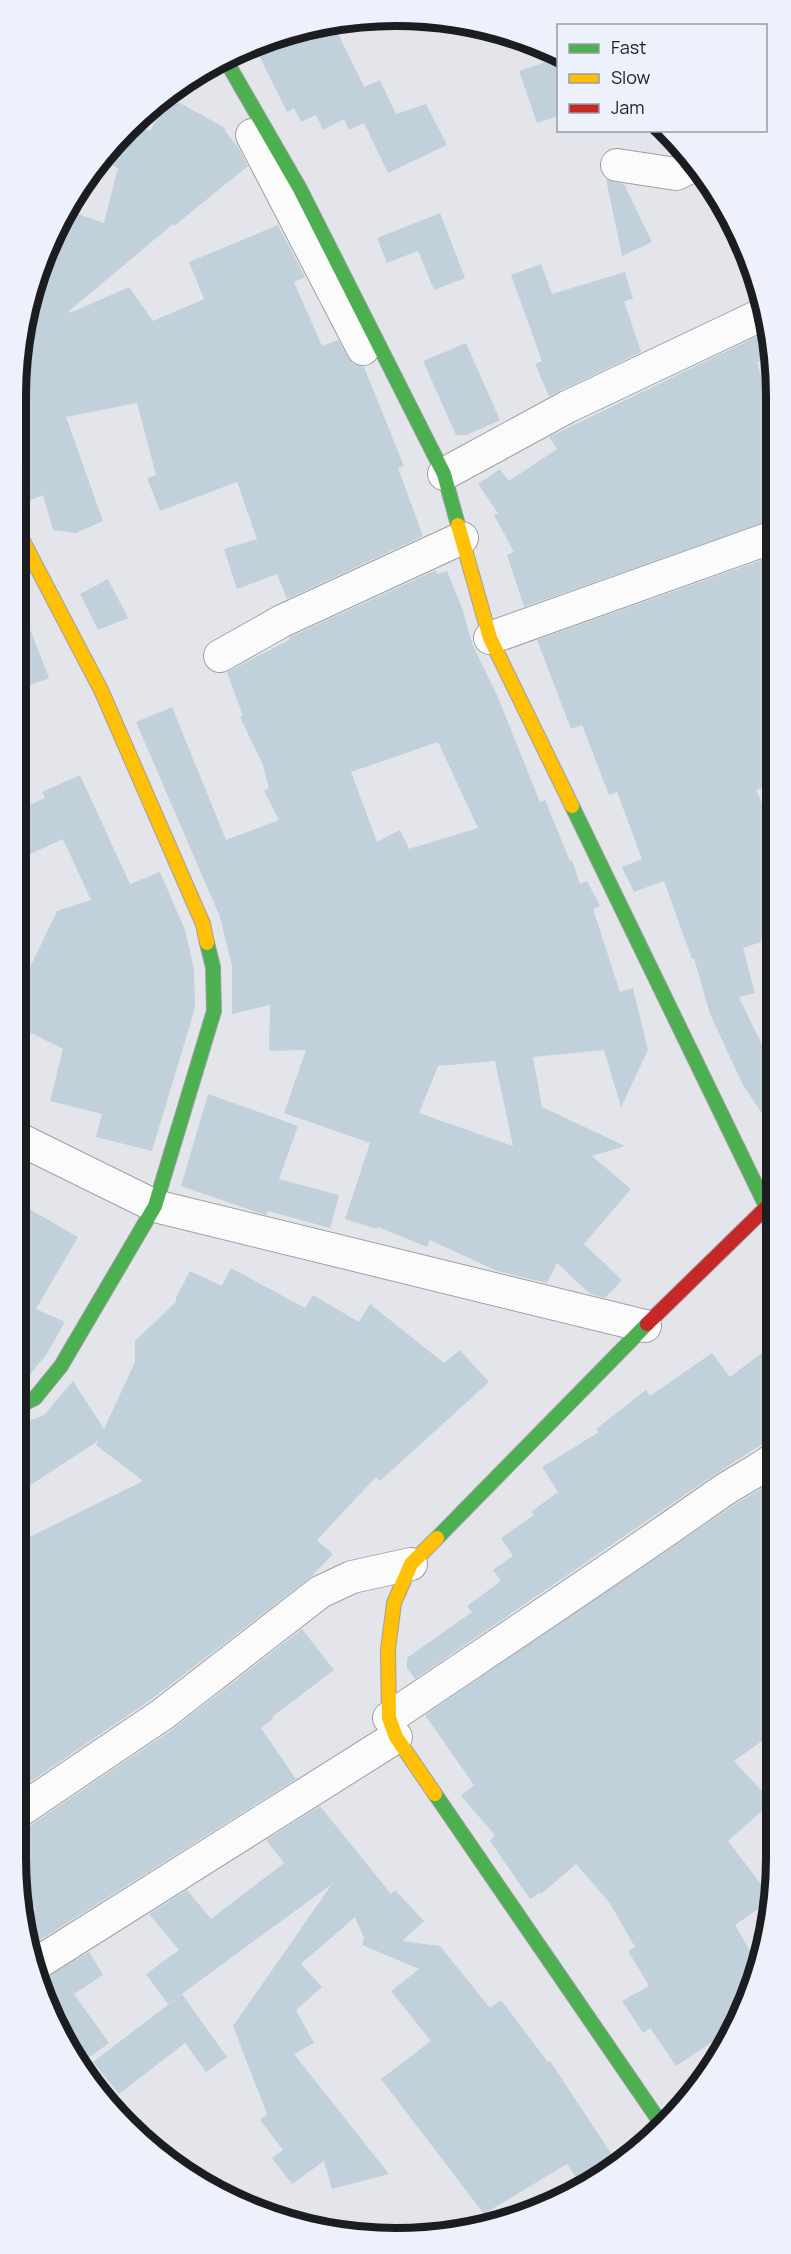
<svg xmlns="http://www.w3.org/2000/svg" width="791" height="2254" viewBox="0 0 791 2254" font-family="Manrope,sans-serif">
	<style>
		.building { fill: #c0d1dc; fill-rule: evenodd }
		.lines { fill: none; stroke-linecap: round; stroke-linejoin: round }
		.street-casing { stroke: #9fa0a4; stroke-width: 34 }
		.fast-casing { stroke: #9fa0a4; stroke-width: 16 }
		.slow-casing { stroke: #9fa0a4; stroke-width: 16 }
		.jam-casing { stroke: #9fa0a4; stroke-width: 16 }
		.street { stroke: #fbfbfc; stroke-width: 32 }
		.fast { stroke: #4caf50; stroke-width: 14 }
		.slow { stroke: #ffc107; stroke-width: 14 }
		.jam { stroke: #c62828; stroke-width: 14 }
		.rim { fill: none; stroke: #1c1d21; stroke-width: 8 }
	</style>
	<rect width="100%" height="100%" fill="#e4e5ea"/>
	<!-- building -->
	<path class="building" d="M333 23 364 87 380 80 396 114 426 104 447 145 388 173 364 123 349 130 344 119 323 130 316 115 301 122 294 108 287 112 256 49Z
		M558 58V116L537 123 519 71Z
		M169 97 225 128V131L238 147 248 166 174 226 173 224 69 311 70 313 129 287 153 321 204 299 189 262 278 225 305 277 294 282 322 346 338 340 353 364 364 367 404 466 398 468 423 536 287 599 277 574 237 589 224 549 257 539 237 482 160 511 147 478 156 475 137 403 66 417 103 521 76 533 53 530 43 495 23 503 15 484V396L28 297 55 242 62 244 72 212 104 223 118 168 99 160 137 125 150 131Z
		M606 179 624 184 652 242 622 256Z
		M440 213 465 278 434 290 418 251 387 263 377 238Z
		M541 264 552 294 625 272 633 299 624 301 641 352 549 396 535 364 542 361 511 275Z
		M762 334 770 358 757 362 770 407 767 408 773 429V519L524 607 507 555 514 552 494 515 498 513 478 484 500 469 509 481 557 449 549 437Z
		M466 343 500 420 467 435H456L423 361Z
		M773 556 774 726 762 731 774 766V784L756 790 774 830V935L760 939 761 942 743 948 755 993 739 997 774 1070V1131L743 1085 710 1014 694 958 692 959 664 881 634 892 622 867 642 859 617 792 609 795 582 725 571 729 537 640Z
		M436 570 437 574 447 571 462 608 473 646 497 695 540 802 545 800 570 861 572 860 580 884 587 881 600 906 593 909 620 992 633 988 648 1050 621 1107 604 1050 533 1057 542 1107 625 1146 592 1156 631 1189 584 1244 622 1280 605 1298 590 1294 557 1263 547 1283 497 1271 430 1240 427 1247 378 1227 377 1229 345 1219 370 1143 284 1113 306 1050 269 1051 270 1005 232 1014V966L220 917 136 722 172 707 226 840 279 820 264 791 269 788 263 765 240 717 243 716 227 672 289 640 290 637ZM438 742 478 828 409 849 400 830 377 842 351 772ZM495 1061 513 1146 419 1113 438 1066Z
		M108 579 128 618 98 630 80 594Z
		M15 596H17L49 678 15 691Z
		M80 775 130 884 160 872 185 930 194 969 195 1008 152 1151 96 1137 102 1114 50 1101 63 1049 15 1025V999L57 911 91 900 63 839 15 861V812L45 798 42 792Z
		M208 1094 298 1126 279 1179 339 1195 330 1228 268 1211 266 1215 257 1212 181 1186Z
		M15 1201 78 1237 36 1309 65 1322 46 1355 23 1383 15 1387Z
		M231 1268 305 1308 313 1295 359 1322 370 1304 444 1363 460 1350 489 1382 380 1481 376 1477 317 1540 333 1554 312 1576 152 1699 15 1792V1544L143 1481 96 1445 98 1441 15 1495V1427L44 1415 73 1381 104 1429 135 1362V1341L176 1302V1298L190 1271 222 1286Z
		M775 1343V1440L764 1443 711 1477 415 1679 407 1668V1658L472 1612 467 1606 501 1581 493 1570 513 1556 501 1538 534 1515 531 1512 558 1492 542 1467 599 1432 596 1429 646 1390 650 1396 712 1353 730 1377Z
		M775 1480V1517L762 1525 775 1547 776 1731 734 1761 772 1802 728 1841 771 1897V1900L735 1925 759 1966 730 2030 676 2066 650 2028 643 2033 622 2001 649 1986 628 1951 635 1947 609 1902 576 1864 541 1894 540 1892 530 1899 490 1841 495 1835 461 1796 474 1785 425 1715 731 1507Z
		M302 1629 334 1670 272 1717 274 1718 261 1728 296 1779 32 1945 26 1915 36 1909 21 1889 17 1871 29 1863 15 1845V1832L25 1829 173 1729Z
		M320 1806 391 1894 395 1890 424 1921 402 1941 440 1946 490 2008 501 2000 548 2062 550 2061 618 2164 607 2175 598 2179 589 2168 576 2177 567 2164 484 2214 381 2079 431 2041 391 1991 419 1969 362 1945 364 1938 355 1917 301 1964 322 1987 296 2010 314 2043 294 2054 389 2174 332 2189 324 2161 292 2184 272 2158 283 2150 260 2120 267 2114 233 2026 332 1884 168 2004 146 1974 179 1950 149 1914 187 1890 211 1919 284 1863 266 1840Z
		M89 1952 103 1975 74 1994 109 2043 81 2063 44 2004 39 1981Z
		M182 1994 227 2057 206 2072 185 2043 119 2094 93 2062Z"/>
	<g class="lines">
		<!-- street casing -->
		<g class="street-casing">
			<path id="street" d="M252 135 363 349
				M617 165 676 174 695 165
				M444 474 567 407 763 314
				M490 638 773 537
				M220 656 282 621 462 538
				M15 1137 155 1206 645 1326
				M389 1718C500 1643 612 1569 721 1492 739 1480 758 1471 775 1458
				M15 1814 163 1714 320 1592 352 1577 411 1564
				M36 1964 396 1737"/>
		</g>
		<!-- fast casing -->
		<g class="fast-casing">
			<path id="fast" d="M225 59 300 189 444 474 458 525
				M572 806 766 1206
				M15 1408 35 1398 61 1366 155 1206 214 1011 213 967 207 943
				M437 1538 647 1324
				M435 1794 660 2122"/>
		</g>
		<!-- slow casing -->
		<g class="slow-casing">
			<path id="slow" d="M458 525 490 638 572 806
				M15 526 101 690 203 924 207 943
				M435 1794 396 1737 389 1718 388 1650 394 1603 411 1564 437 1538"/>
		</g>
		<!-- jam casing -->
		<g class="jam-casing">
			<path id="jam" d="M647 1324 775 1199"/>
		</g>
		<!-- street -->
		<use href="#street" class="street"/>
		<!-- fast -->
		<use href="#fast" class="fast"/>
		<!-- slow -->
		<use href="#slow" class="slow"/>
		<!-- jam -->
		<use href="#jam" class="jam"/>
	</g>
	<!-- crop -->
	<path d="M0 0H791V2254H0ZM396 26H396A370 370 0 0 1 766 396V1858A370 370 0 0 1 396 2228H396A370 370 0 0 1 26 1858V396A370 370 0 0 1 396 26Z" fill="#edf1fc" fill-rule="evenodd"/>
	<path class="rim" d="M396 26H396A370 370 0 0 1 766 396V1858A370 370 0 0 1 396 2228H396A370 370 0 0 1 26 1858V396A370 370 0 0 1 396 26Z"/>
	<!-- legend -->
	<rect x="557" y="24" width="210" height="108" fill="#edf1fc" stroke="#999ca4" stroke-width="1.5"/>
	<rect x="569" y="44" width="30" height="9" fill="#4caf50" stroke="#999ca4" stroke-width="1.5"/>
	<text x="611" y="54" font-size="18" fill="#1c1d21">Fast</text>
	<rect x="569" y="74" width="30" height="9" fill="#ffc107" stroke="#999ca4" stroke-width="1.5"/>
	<text x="611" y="84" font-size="18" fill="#1c1d21">Slow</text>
	<rect x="569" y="104" width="30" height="9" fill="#c62828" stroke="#999ca4" stroke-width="1.5"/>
	<text x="611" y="114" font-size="18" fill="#1c1d21">Jam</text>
</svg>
